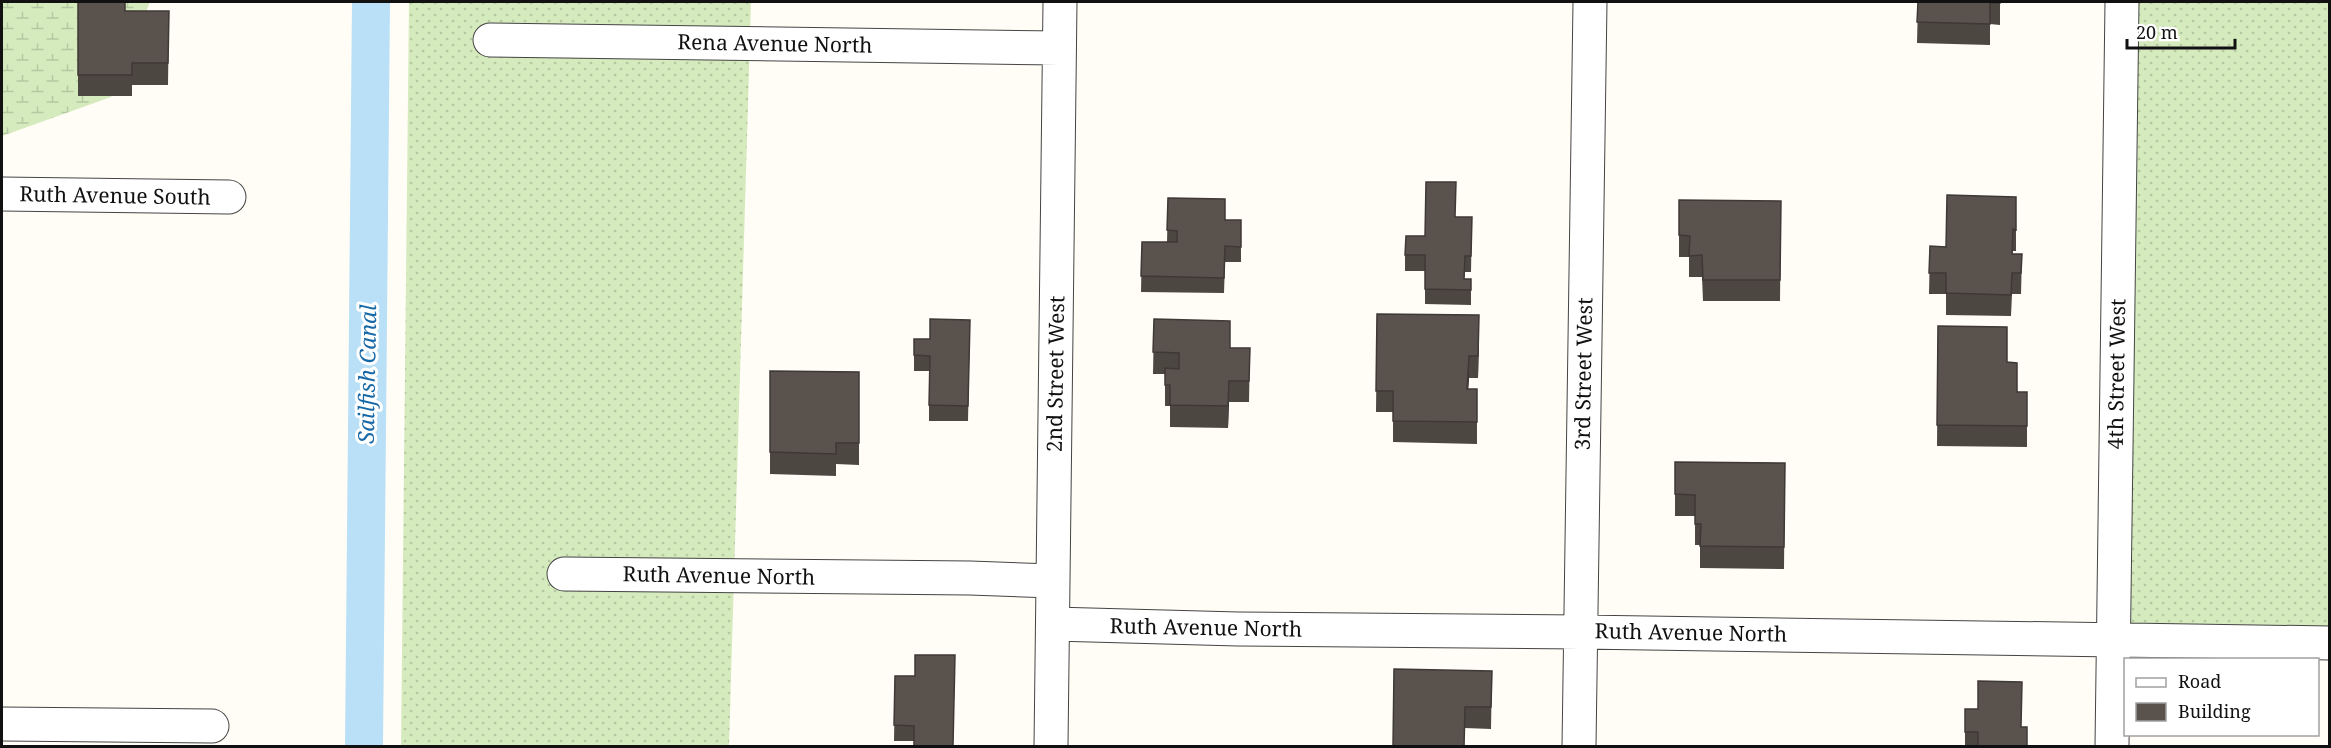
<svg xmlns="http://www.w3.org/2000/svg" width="2331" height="748" viewBox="0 0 2331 748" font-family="'Noto Serif',serif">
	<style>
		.grass { fill: url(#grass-dots) }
		.wetland { fill: url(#wetland-marsh) }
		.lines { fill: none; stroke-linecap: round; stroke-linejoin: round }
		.canal { stroke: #b9e0f7; stroke-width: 38 }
		.street-casing { stroke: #444; stroke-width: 35 }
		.street { stroke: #fff; stroke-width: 33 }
		.wall { fill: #4d4742 }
		.shaded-wall { fill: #3f3936 }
		.building { fill: #5a524d; stroke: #3f3936; stroke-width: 1.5 }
		.labels { text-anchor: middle; stroke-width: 6; stroke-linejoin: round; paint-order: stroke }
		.street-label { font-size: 21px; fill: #111; stroke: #fff }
		.water-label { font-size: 22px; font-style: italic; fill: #1768a6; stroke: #fff }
	</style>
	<defs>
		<pattern id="grass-dots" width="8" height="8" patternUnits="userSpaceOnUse" patternTransform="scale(1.5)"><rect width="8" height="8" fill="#d5ebbd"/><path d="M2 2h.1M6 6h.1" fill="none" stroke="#b6c8a1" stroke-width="1.8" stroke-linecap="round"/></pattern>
		<pattern id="wetland-marsh" width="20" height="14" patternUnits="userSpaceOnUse" patternTransform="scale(1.5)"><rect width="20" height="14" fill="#d5ebbd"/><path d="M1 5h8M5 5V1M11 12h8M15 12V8" fill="none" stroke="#b6c8a1"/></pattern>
	</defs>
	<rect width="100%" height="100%" fill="#fffdf5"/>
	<!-- grass -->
	<path class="grass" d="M409 2H751L729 746H401Z
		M2122 2H2329V646L2119 639Z"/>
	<!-- wetland -->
	<path class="wetland" d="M2 2H150L111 97 2 136Z"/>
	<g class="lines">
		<!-- canal -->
		<path class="canal" d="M364 746 371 2"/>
		<!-- street casing -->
		<g class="street-casing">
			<path id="street" d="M490 40 1059 48
				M2 194 229 197
				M564 574 970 578 1053 581
				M1053 624 1238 629 1581 632 2330 643
				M2 724 212 726
				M1051 746 1060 2
				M1579 746 1590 2
				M2112 746 2122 2"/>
		</g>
		<!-- street -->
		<use href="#street" class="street"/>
	</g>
	<!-- wall -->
	<path class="wall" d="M78 2 125 11H169L168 85H132V96H78Z
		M1918 2H2000V25L1990 24V45L1917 43Z
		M2016 197V251H2013L2012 254H2022L2021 294H2012L2011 316 1946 315V294H1929L1930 246 1946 247Z
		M1168 198 1225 220H1241V262H1225L1224 293 1141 292 1142 242H1167Z
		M1679 200 1781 201 1780 301H1703L1702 277H1689V257H1679Z
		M1456 217H1472L1471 272H1465L1464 279H1471V305L1425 304V271H1405V255L1425 236Z
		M1377 314 1479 337 1478 378H1469L1468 389H1477V444L1393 442V412H1376Z
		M1154 319 1230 348H1250L1249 402H1229L1228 428 1170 427V406H1165V374H1153Z
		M970 320 968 421H929V371H914V339H930Z
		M1938 326 2007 362 2017 392H2027V447L1937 446Z
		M770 371 859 372V465L836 464V476L770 474Z
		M1675 462 1785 463 1784 569 1700 568V545H1695V516H1675Z
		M1492 671 1491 729 1465 728 1393 747Z
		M895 676H915L914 747V741H894Z
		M1965 709 2021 727 2027 747H1965Z"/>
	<!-- shaded-wall -->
	<path class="shaded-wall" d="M1479 315V337L1478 378V356Z
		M1469 356V378L1467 411V389Z
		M1229 381V402L1228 428V406Z"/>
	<!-- building -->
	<path class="building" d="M78 2H125V11H169L168 63H132V75H78Z
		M1918 2H2000V3H1990V24L1917 22Z
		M1426 182H1456L1455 217H1472L1471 256H1465L1464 279H1471V290L1425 289V255H1405L1406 236H1425Z
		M1947 195 2016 197V230L2013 229 2012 254H2022L2021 273H2012L2011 295 1946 293V273H1929L1930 246 1946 247Z
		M1168 198 1225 199V220H1241V247L1225 246 1224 278 1141 276 1142 242H1177V231L1167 230Z
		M1679 200 1781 201 1780 280H1703L1702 255 1689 256 1690 236 1679 235Z
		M1377 314 1479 315 1478 356H1469L1467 389H1477V422L1393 421V391H1376Z
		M930 319 970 320 968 406 929 405 930 356 914 355V339H930Z
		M1154 319 1230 321V348H1250L1249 381H1229L1228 406 1170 405V385H1165V368L1179 369V353L1153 352Z
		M1938 326 2007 327V362L2017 363V392H2027V426L1937 425Z
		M770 371 859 372V443H836V454L770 452Z
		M1675 462 1785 463 1784 547 1700 546 1701 524H1695V495L1675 494Z
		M915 655H955L953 746 963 747H914V726L894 725 895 676H915Z
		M1394 669 1492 671 1491 707H1465L1464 747H1393Z
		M1978 681 2022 682 2021 727H2027V747H1978V732H1965V709H1978Z"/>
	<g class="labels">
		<!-- street labels -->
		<g class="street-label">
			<text transform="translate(775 44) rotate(1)" y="7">Rena Avenue North</text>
			<text transform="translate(115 196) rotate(1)" y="7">Ruth Avenue South</text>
			<text transform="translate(1056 374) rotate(-89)" y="7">2nd Street West</text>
			<text transform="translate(1584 374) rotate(-89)" y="7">3rd Street West</text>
			<text transform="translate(2117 374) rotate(-89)" y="7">4th Street West</text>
			<text transform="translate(719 576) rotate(1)" y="7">Ruth Avenue North</text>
			<text transform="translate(1206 628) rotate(1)" y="7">Ruth Avenue North</text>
			<text transform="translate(1691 633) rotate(1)" y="7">Ruth Avenue North</text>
		</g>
		<!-- water labels -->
		<g class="water-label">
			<text transform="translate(367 374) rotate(-89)" y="8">Sailfish Canal</text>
		</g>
	</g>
	<!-- border -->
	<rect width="2331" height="748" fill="none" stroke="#111111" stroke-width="6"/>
	<!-- legend -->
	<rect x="2124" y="658" width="195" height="78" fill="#ffffff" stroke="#a0a0a0" stroke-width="1.5"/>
	<rect x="2136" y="678" width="30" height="9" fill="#ffffff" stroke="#a0a0a0" stroke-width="1.5"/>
	<text x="2178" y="688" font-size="18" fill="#111111">Road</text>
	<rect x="2136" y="703" width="30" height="18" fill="#5a524d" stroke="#a0a0a0" stroke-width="1.5"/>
	<text x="2178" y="718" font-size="18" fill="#111111">Building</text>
	<!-- scale -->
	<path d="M2127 39v9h108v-9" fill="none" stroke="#111111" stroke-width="3"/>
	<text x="2136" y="39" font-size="18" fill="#111111" stroke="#ffffff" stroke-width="4.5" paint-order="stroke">20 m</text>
</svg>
